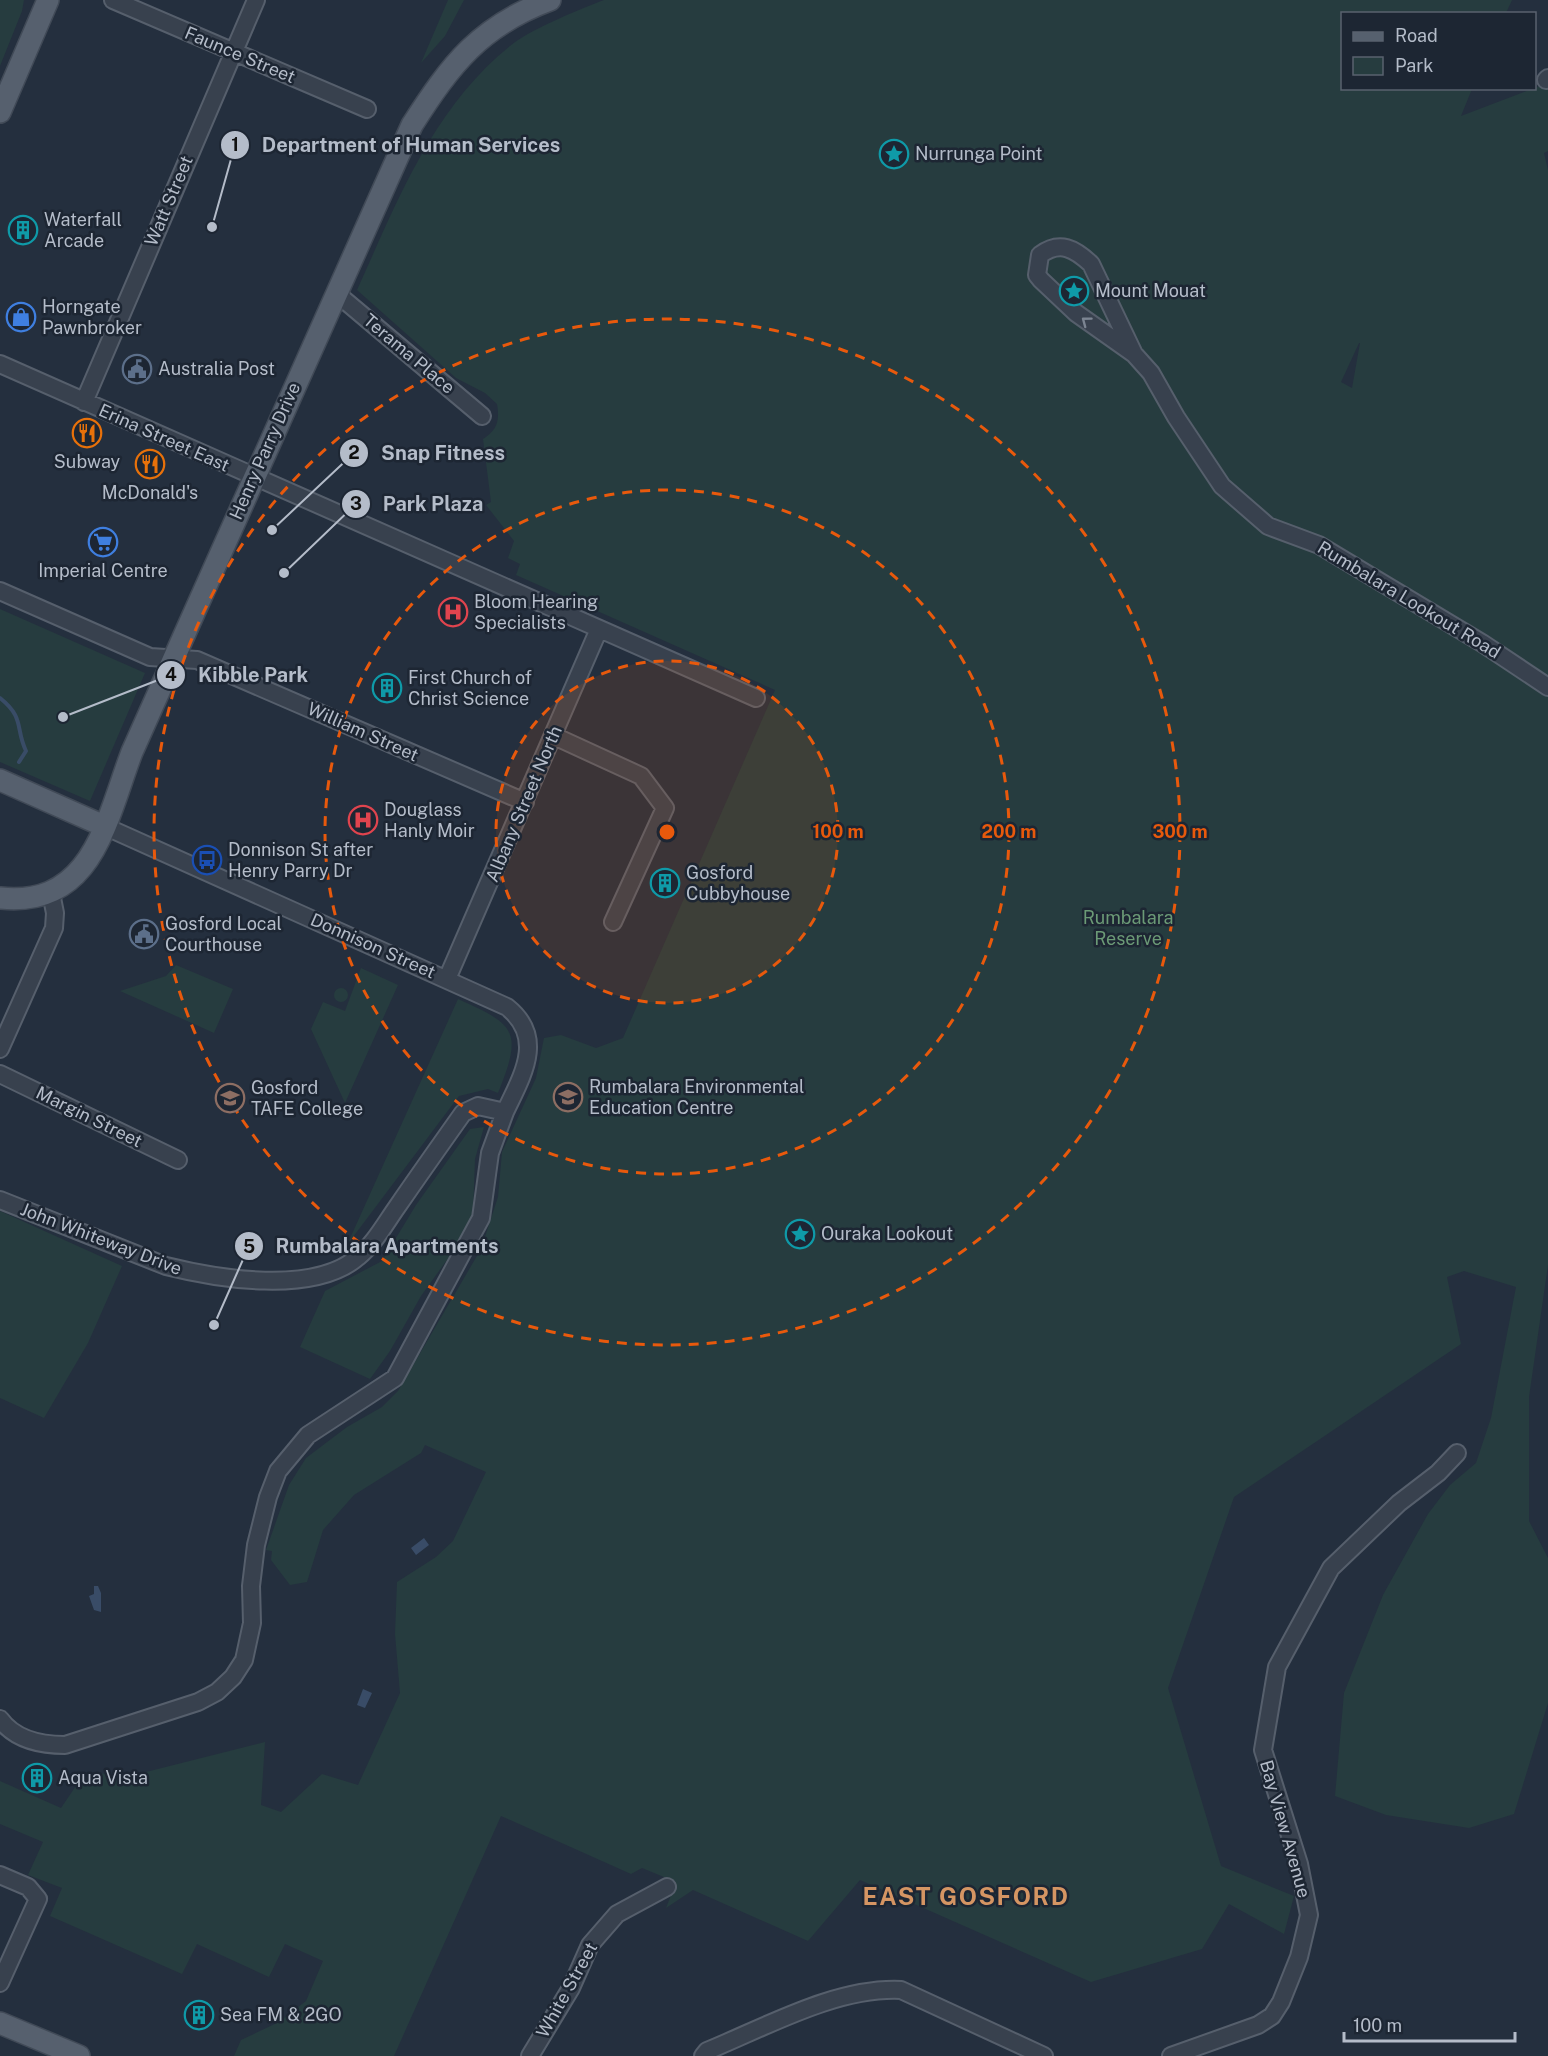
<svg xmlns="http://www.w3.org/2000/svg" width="1548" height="2056" viewBox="0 0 1548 2056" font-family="'Public Sans',sans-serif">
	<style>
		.green { fill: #263c3f; fill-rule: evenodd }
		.water { fill: #394c67 }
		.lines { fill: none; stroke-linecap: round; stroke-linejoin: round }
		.stream { stroke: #394c67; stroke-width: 4 }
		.minor-casing { stroke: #565f6c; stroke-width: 20 }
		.major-casing { stroke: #414a57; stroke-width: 24 }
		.minor { stroke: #38414e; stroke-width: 16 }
		.major { stroke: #56606e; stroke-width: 21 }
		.oneway { stroke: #7c8592 }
		.ring { fill: none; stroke: #e8590c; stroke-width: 3; stroke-dasharray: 10 8 }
		.labels { text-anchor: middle; stroke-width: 5; stroke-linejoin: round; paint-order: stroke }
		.street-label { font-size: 18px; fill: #b4bcc9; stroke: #1d2633 }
		.poi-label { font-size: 18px; fill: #b4bcc9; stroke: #1d2633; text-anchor: start }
		.park-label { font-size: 18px; fill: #6b9a76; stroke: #1d2633 }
		.district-label { font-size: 24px; font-weight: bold; letter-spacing: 1.5px; fill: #d59563; stroke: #1d2633 }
		.centre { fill: #e8590c; stroke: #1d2633; stroke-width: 3 }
		.ring-label { font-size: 18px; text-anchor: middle; font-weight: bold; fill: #e8590c; stroke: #1d2633; stroke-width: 5; stroke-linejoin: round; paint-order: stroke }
		.leader { fill: none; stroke: #b4bcc9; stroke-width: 2 }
		.callout-dot { fill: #b4bcc9; stroke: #1d2633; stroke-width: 2 }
		.mark-label { font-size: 18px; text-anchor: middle; font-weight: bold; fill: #111 }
		.callout-label { font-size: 20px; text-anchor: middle; font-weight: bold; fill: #b4bcc9; stroke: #1d2633; stroke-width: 5; stroke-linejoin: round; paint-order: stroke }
	</style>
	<rect width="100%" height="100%" fill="#242f3e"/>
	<!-- green -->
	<path class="green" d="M0 0H24L22 11 0 66Z
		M448 0H464L445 36 421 63Z
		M604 0H1512L1506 13 1342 14V88L1472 89 1461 116 1548 83V151L1544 153 1548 170V1265L1529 1397V1521L1548 1558V1703L1514 1814 1469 1828 1386 1815 1335 1796 1344 1693 1383 1595 1428 1514 1450 1485 1476 1463 1491 1418 1516 1287 1464 1271 1447 1277 1461 1344 1234 1497 1168 1688 1221 1866 1294 1896 1284 1934 1229 1904 1202 1949 1091 1982 860 1880 808 1941 693 1890 666 1908 676 1882 642 1868 631 1874 501 1816 394 2056H234L241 2040 279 2022 306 2001 323 1961 285 1944 269 1977 197 1944 182 1974 50 1916 62 1888 28 1875 43 1842 0 1824V1781L61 1808 84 1774 142 1773 265 1742 261 1805 281 1812 322 1774 358 1785 400 1693 395 1634 397 1582 436 1557 453 1541 486 1472 425 1445 421 1453 354 1495 323 1530 307 1582 290 1585 271 1560 272 1551 266 1550 289 1485 306 1458 347 1427 382 1407 398 1391 481 1249 498 1197 502 1152 536 1078 544 1038 561 1035 596 1048 623 1038 775 690 516 575 520 564 508 558 514 541 486 505 491 502 483 439C497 430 500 421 497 404L485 393 456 378 357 290C397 202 432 109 510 46 529 30 580 9 604 0ZM1359 343H1360L1352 388 1341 382Z
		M0 609 145 673 90 801 0 762Z
		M176 965 233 989 214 1033 120 991 166 976Z
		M361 968 398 985 345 1103 311 1029 323 1002 345 1011Z
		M334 995a7 7 0 1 1 14 0a7 7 0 1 1-14 0Z
		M458 999C516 1025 523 1031 498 1093L488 1089 459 1096 347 1245Z
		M484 1127 475 1159 473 1213 457 1246 421 1296 390 1351 370 1379 300 1347 325 1291 382 1261 416 1205 470 1129Z
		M0 1211 122 1266 88 1343 44 1418 0 1398Z"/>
	<!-- water -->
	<path class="water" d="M424 1538 429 1545 416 1555 411 1548Z
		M94 1586H98L101 1593V1612L94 1610 89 1596 94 1594Z
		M363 1689 372 1693 365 1708 357 1705Z"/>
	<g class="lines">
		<!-- stream -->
		<path class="stream" d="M0 698C25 718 15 728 26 751L19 762"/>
		<!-- minor casing -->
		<g class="minor-casing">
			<path id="minor" d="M113 0 367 109
				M1546 80 1548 78
				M336 293 482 416
				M1134 354 1076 313 1041 280 1037 275 1040 255C1060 240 1075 249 1091 264L1134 354 1151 373 1176 417 1222 486 1268 526 1319 545 1482 643 1548 687
				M0 364 756 698
				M84 402 256 0
				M0 591 150 657 197 660 525 802
				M554 736 641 776 665 808 613 922
				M104 826 507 1007C546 1038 522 1076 505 1112
				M447 979 599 629
				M0 1049 54 928 55 913 51 893
				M0 1074 178 1160
				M0 1200 166 1266C218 1279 314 1295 358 1257 374 1244 385 1224 397 1207 419 1175 441 1144 463 1113L478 1106 505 1112 490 1153 481 1218 395 1378 308 1435 278 1471 268 1497 256 1545 251 1586 252 1623 244 1660 233 1677 217 1692 198 1702 65 1745C42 1745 15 1740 0 1719
				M0 1875 28 1887 38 1899 0 1983
				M530 2056 571 1988 590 1945 617 1914 667 1887
				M703 2056 707 2051C766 2027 836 1987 901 1990L1044 2056
				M1171 2056 1258 2025 1272 2016 1281 2002 1299 1957 1309 1915 1299 1864 1263 1750 1277 1667 1331 1568 1399 1503 1438 1473 1457 1453"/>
		</g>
		<!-- major casing -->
		<g class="major-casing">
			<path id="major" d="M0 112 48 0
				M0 780 104 826
				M0 898C93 908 106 820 132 752L412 125C451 64 480 26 550 0
				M0 2023 79 2056"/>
		</g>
		<!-- minor -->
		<use href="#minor" class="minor"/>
		<!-- major -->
		<use href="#major" class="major"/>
	</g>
	<!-- one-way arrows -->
	<defs><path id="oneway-chevron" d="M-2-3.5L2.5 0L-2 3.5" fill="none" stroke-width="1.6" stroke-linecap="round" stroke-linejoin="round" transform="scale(1.5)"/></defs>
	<use class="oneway" href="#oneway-chevron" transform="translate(1086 321) rotate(-143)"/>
	<!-- distance rings -->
	<circle cx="667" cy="832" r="171" fill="#e8590c" fill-opacity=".12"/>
	<g class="ring">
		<circle cx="667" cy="832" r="171"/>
		<circle cx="667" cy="832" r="342"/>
		<circle cx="667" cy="832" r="513"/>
	</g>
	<!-- icons -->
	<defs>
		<g id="sight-ring" transform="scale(1.5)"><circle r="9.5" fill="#1d2633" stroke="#0f9aa8" stroke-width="1.5"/><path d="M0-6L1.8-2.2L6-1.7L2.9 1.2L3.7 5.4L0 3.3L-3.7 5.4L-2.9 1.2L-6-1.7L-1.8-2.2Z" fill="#0f9aa8"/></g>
		<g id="building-ring" transform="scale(1.5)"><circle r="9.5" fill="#1d2633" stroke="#0f9aa8" stroke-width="1.5"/><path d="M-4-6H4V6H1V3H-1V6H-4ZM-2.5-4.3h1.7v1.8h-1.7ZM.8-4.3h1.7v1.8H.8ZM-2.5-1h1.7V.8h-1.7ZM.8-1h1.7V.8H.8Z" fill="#0f9aa8"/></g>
		<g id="shop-ring" transform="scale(1.5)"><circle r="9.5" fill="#1d2633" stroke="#3f7fe0" stroke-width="1.5"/><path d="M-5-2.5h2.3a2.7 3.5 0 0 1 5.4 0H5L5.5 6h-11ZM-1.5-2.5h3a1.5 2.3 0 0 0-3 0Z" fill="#3f7fe0"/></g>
		<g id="civic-ring" transform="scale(1.5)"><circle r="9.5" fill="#1d2633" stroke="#5c6f8a" stroke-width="1.5"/><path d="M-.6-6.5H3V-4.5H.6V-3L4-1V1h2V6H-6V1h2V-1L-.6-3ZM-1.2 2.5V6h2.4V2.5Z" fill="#5c6f8a"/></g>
		<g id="restaurant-ring" transform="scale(1.5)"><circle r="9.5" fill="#1d2633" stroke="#e8710a" stroke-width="1.5"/><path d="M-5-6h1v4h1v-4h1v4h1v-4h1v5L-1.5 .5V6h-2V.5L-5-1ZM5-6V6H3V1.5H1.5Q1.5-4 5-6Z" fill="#e8710a"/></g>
		<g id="supermarket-ring" transform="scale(1.5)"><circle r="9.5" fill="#1d2633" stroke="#3f7fe0" stroke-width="1.5"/><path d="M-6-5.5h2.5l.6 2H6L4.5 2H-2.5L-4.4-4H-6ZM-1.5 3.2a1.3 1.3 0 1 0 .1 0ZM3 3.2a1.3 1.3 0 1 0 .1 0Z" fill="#3f7fe0"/></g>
		<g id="hospital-ring" transform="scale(1.5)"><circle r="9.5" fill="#1d2633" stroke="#e0444e" stroke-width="1.5"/><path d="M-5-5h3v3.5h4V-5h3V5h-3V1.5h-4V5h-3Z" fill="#e0444e"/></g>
		<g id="bus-ring" transform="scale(1.5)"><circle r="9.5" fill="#1d2633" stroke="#1a4fb4" stroke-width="1.5"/><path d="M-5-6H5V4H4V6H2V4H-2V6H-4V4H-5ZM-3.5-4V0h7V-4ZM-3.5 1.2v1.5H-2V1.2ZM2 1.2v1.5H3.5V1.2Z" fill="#1a4fb4"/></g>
		<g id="school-ring" transform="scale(1.5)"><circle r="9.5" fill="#1d2633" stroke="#8d6e63" stroke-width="1.5"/><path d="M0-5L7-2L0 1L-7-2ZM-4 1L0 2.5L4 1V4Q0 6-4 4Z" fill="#8d6e63"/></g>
		<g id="university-ring" transform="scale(1.5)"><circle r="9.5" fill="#1d2633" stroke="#8d6e63" stroke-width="1.5"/><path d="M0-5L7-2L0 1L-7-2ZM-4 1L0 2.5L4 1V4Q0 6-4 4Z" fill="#8d6e63"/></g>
	</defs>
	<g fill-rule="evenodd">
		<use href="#sight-ring" x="894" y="154"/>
		<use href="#building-ring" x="23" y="230"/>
		<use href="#sight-ring" x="1074" y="291"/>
		<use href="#shop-ring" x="21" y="317"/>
		<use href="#civic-ring" x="137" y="369"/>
		<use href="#restaurant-ring" x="87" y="433"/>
		<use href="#restaurant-ring" x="150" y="464"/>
		<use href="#supermarket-ring" x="103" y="542"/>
		<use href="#hospital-ring" x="453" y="612"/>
		<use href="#building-ring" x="387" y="688"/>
		<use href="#hospital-ring" x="363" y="820"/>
		<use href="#bus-ring" x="207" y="860"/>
		<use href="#building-ring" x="665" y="883"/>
		<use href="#civic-ring" x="144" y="934"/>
		<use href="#school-ring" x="568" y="1097"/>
		<use href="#university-ring" x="230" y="1098"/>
		<use href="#sight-ring" x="800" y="1234"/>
		<use href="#building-ring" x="37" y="1778"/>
		<use href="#building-ring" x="199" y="2015"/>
	</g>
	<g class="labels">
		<!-- street labels -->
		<g class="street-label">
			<text transform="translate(240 55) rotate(23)" y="6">Faunce Street</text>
			<text transform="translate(169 201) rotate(-67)" y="6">Watt Street</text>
			<text transform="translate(409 354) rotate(40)" y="6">Terama Place</text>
			<text transform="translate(164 438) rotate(24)" y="6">Erina Street East</text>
			<text transform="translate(265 451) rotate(-66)" y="6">Henry Parry Drive</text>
			<text transform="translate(1409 600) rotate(31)" y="6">Rumbalara Lookout Road</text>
			<text transform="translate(363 732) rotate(24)" y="6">William Street</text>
			<text transform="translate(524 804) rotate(-67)" y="6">Albany Street North</text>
			<text transform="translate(373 946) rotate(24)" y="6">Donnison Street</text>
			<text transform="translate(89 1117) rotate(26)" y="6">Margin Street</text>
			<text transform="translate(101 1239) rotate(21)" y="6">John Whiteway Drive</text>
			<text transform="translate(1285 1829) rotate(74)" y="6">Bay View Avenue</text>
			<text transform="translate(567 1990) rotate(-61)" y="6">White Street</text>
		</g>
		<!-- poi labels -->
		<g class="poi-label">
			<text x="915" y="160">Nurrunga Point</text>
			<text x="44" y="226">Waterfall<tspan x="44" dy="21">Arcade</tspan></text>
			<text x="1095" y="297">Mount Mouat</text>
			<text x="42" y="313">Horngate<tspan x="42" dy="21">Pawnbroker</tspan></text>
			<text x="158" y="375">Australia Post</text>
			<text x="87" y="468" text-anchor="middle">Subway</text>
			<text x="150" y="499" text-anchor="middle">McDonald's</text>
			<text x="103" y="577" text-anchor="middle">Imperial Centre</text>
			<text x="474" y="608">Bloom Hearing<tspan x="474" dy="21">Specialists</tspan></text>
			<text x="408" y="684">First Church of<tspan x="408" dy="21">Christ Science</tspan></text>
			<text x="384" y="816">Douglass<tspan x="384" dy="21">Hanly Moir</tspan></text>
			<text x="228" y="856">Donnison St after<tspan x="228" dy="21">Henry Parry Dr</tspan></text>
			<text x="686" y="879">Gosford<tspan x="686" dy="21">Cubbyhouse</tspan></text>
			<text x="165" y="930">Gosford Local<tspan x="165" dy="21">Courthouse</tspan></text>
			<text x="589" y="1093">Rumbalara Environmental<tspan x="589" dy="21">Education Centre</tspan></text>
			<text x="251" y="1094">Gosford<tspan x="251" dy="21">TAFE College</tspan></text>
			<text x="821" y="1240">Ouraka Lookout</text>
			<text x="58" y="1784">Aqua Vista</text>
			<text x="220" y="2021">Sea FM &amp; 2GO</text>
		</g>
		<!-- park labels -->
		<g class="park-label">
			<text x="1128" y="924">Rumbalara<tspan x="1128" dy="21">Reserve</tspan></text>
		</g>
		<!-- district labels -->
		<g class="district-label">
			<text x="966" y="1905">EAST GOSFORD</text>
		</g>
	</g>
	<circle cx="667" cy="832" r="9" class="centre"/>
	<g class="ring-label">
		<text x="838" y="838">100 m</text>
		<text x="1009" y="838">200 m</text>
		<text x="1180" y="838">300 m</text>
	</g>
	<!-- callouts -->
	<path class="leader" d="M212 227L235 145M272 530L354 453M284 573L356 504M63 717L171 675M214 1325L249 1246"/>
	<g class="callout-dot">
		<circle cx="212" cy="227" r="6"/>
		<circle cx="272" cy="530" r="6"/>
		<circle cx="284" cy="573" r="6"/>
		<circle cx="63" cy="717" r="6"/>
		<circle cx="214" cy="1325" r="6"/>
		<circle cx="235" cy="145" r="15"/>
		<circle cx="354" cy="453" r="15"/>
		<circle cx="356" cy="504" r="15"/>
		<circle cx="171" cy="675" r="15"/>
		<circle cx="249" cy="1246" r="15"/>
	</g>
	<g class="mark-label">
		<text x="235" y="151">1</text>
		<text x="354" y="459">2</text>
		<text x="356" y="510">3</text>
		<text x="171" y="681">4</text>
		<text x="249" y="1253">5</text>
	</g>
	<g class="callout-label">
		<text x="411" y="152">Department of Human Services</text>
		<text x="443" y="460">Snap Fitness</text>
		<text x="433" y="511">Park Plaza</text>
		<text x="253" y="682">Kibble Park</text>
		<text x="387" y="1253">Rumbalara Apartments</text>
	</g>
	<!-- legend -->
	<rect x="1341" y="12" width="195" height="78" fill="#1d2633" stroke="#59626f" stroke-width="1.5"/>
	<rect x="1353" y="32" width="30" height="9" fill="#56606e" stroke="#59626f" stroke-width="1.5"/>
	<text x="1395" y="42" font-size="18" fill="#b4bcc9">Road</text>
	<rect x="1353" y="57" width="30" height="18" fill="#263c3f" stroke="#59626f" stroke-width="1.5"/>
	<text x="1395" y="72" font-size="18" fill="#b4bcc9">Park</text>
	<!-- scale -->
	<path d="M1344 2032v9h171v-9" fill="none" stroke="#b4bcc9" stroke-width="3"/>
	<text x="1353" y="2032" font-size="18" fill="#b4bcc9" stroke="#1d2633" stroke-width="4.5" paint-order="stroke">100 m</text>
</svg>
